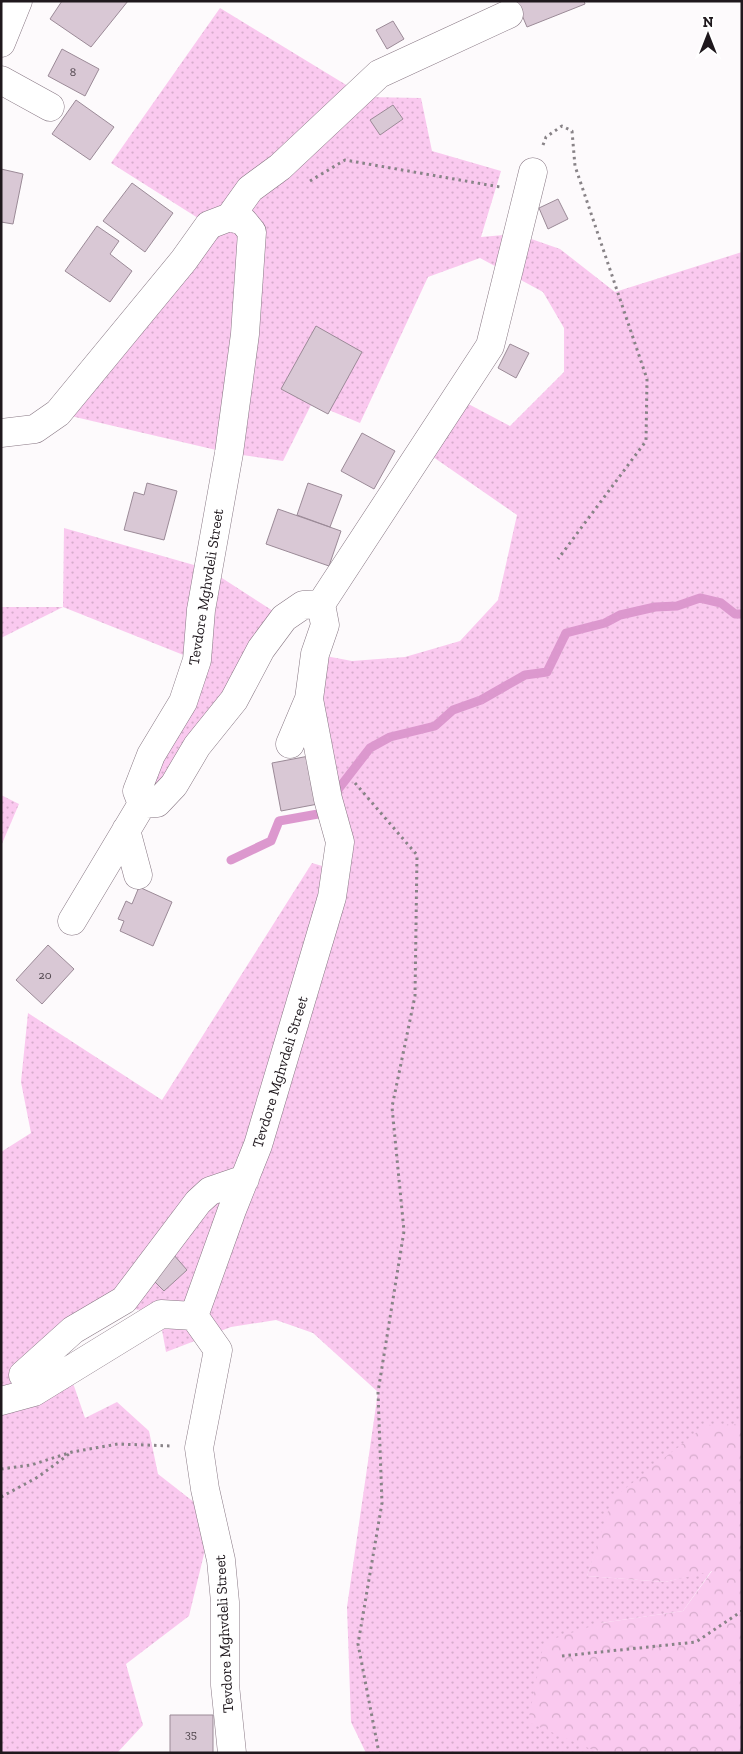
<svg xmlns="http://www.w3.org/2000/svg" width="743" height="1754" viewBox="0 0 743 1754" font-family="'Zilla Slab',serif">
	<style>
		.grass { fill: url(#grass-dots) }
		.forest { fill: url(#forest-crowns) }
		.lines { fill: none; stroke-linecap: round; stroke-linejoin: round }
		.stream { stroke: #dc98ce; stroke-width: 9 }
		.building { fill: #d9c8d5; stroke: #9b8a97 }
		.minor-casing { stroke: #887884; stroke-width: 29 }
		.path { stroke: #888387; stroke-width: 3; stroke-dasharray: 2.5 4; stroke-linecap: butt }
		.minor { stroke: #fff; stroke-width: 28 }
		.labels { text-anchor: middle; stroke-width: 4; stroke-linejoin: round; paint-order: stroke }
		.number-label { font-size: 12px; fill: #4e444b }
		.street-label { font-size: 15px; fill: #1f181d; stroke: #fff }
	</style>
	<defs>
		<pattern id="grass-dots" width="8" height="8" patternUnits="userSpaceOnUse" patternTransform="scale(1.25)"><rect width="8" height="8" fill="#fac9ef"/><path d="M2 2h.1M6 6h.1" fill="none" stroke="#d6accc" stroke-width="1.8" stroke-linecap="round"/></pattern>
		<pattern id="forest-crowns" width="20" height="18" patternUnits="userSpaceOnUse" patternTransform="scale(1.25)"><rect width="20" height="18" fill="#fac9ef"/><path d="M2 6a3 3 0 1 1 6 0M12 15a3 3 0 1 1 6 0" fill="none" stroke="#d6accc"/></pattern>
	</defs>
	<rect width="100%" height="100%" fill="#fdfafc"/>
	<!-- grass -->
	<path class="grass" d="M220 8 366 97 421 98 432 151 501 171 481 237 517 234 560 249 615 292 742 252V1424L599 1542 587 1576 665 1582 712 1570 683 1611 601 1623 593 1750 615 1753H366L351 1722 347 1607 378 1392 313 1333 276 1320 231 1327 166 1352 162 1330 193 1316 132 1309 51 1348 74 1386 85 1418 117 1402 149 1431 158 1474 213 1517 189 1616 126 1664 143 1725 117 1753H1V1152L31 1133 21 1082 28 1013 162 1100 312 863 336 870 315 654 352 661 405 657 460 641 498 600 517 515 423 450 457 398 510 426 564 372V328L543 292 480 258 428 277 360 423 312 403 283 461 229 453 58 413 209 225 111 163Z
		M64 528 208 569 284 618 142 804 196 660 63 607 1 638V607H63Z
		M1 795 19 804 1 846Z"/>
	<!-- forest -->
	<path class="forest" d="M742 1424V1753H615L593 1750 528 1722 544 1642 601 1623 683 1611 712 1571 665 1582 587 1576 612 1499 706 1425Z"/>
	<g class="lines">
		<!-- stream -->
		<path class="stream" d="M333 796 370 748 390 737 435 726 453 710 481 700 525 675 547 672 566 633 605 623 620 615 655 607 677 606 700 598 721 603 735 614H742
			M231 860 271 841 279 821 318 814 325 806"/>
	</g>
	<!-- building -->
	<path class="building" d="M62 1H128L91 47 50 19Z
		M516 1H584L585 4 527 27Z
		M393 21 404 39 387 49 376 30Z
		M62 49 99 69 85 96 48 76Z
		M76 100 114 127 90 160 52 134Z
		M393 105 403 119 380 135 370 120Z
		M1 169 23 174 13 224 1 222Z
		M132 183 173 213 145 252 103 221Z
		M558 199 568 219 548 229 539 208Z
		M97 226 119 241 110 254 132 271 110 302 65 271Z
		M316 326 362 352 328 414 281 389Z
		M510 344 529 353 516 378 498 368Z
		M362 433 395 451 374 489 341 471Z
		M147 483 177 491 164 540 124 530 134 492 144 495Z
		M308 483 342 495 330 527 297 515Z
		M278 509 341 531 329 566 266 544Z
		M309 756 318 804 281 811 272 763Z
		M139 887 172 902 153 946 120 931 124 921 118 919 126 901 132 904Z
		M48 945 74 969 42 1004 16 980Z
		M173 1254 187 1270 164 1291 149 1276Z
		M170 1715H213V1753H170Z"/>
	<g class="lines">
		<!-- minor casing -->
		<g class="minor-casing">
			<path id="minor" d="M1 43 18 1
				M1 80 50 107
				M230 217 250 189 280 167 379 74 509 14
				M1 433 35 429 58 413 184 260 209 225 230 217 243 221 252 232 245 334 229 453 201 610 197 660 183 702 151 755 137 791 142 804 157 803 174 785 197 746 234 700 261 649 284 618 303 605 321 604 325 625 315 654 309 699 328 799 340 842 332 897 258 1145 232 1210 194 1316
				M321 604 490 346 533 172
				M290 744 309 699
				M126 830 138 875
				M72 921 142 804
				M194 1316 218 1350 199 1448 205 1489 221 1560 225 1602V1685L232 1753
				M23 1375 73 1330 124 1300 198 1202 210 1191 245 1179
				M1 1401 34 1392 161 1314 194 1316"/>
		</g>
		<!-- path -->
		<path class="path" d="M543 145 546 137 562 126 572 131 575 166 647 379 646 441 558 559
			M310 181 345 160 500 187
			M355 783 417 855 415 996 392 1107 404 1231 378 1392 382 1503 358 1644 379 1753
			M1 1469 31 1465 72 1452 118 1444 171 1446
			M1 1497 38 1477 69 1454
			M562 1656 696 1642 742 1611"/>
		<!-- minor -->
		<use href="#minor" class="minor"/>
	</g>
	<g class="labels">
		<!-- number labels -->
		<g class="number-label">
			<text x="73" y="76">8</text>
			<text x="45" y="979">20</text>
			<text x="191" y="1738">35</text>
		</g>
		<!-- street labels -->
		<g class="street-label">
			<text transform="translate(206 587) rotate(-81)" y="5">Tevdore Mghvdeli Street</text>
			<text transform="translate(280 1072) rotate(-73)" y="5">Tevdore Mghvdeli Street</text>
			<text transform="translate(224 1634) rotate(-93)" y="5">Tevdore Mghvdeli Street</text>
		</g>
	</g>
	<!-- border -->
	<rect width="743" height="1754" fill="none" stroke="#1f181d" stroke-width="5"/>
	<!-- north arrow -->
	<g transform="translate(708 35)" stroke="#ffffff" stroke-width="4" paint-order="stroke">
	<path d="M0-4L9 19L0 12L-9 19Z" fill="#1f181d"/>
	<text y="-8" font-size="14" font-weight="bold" text-anchor="middle" fill="#1f181d">N</text>
	</g>
</svg>
